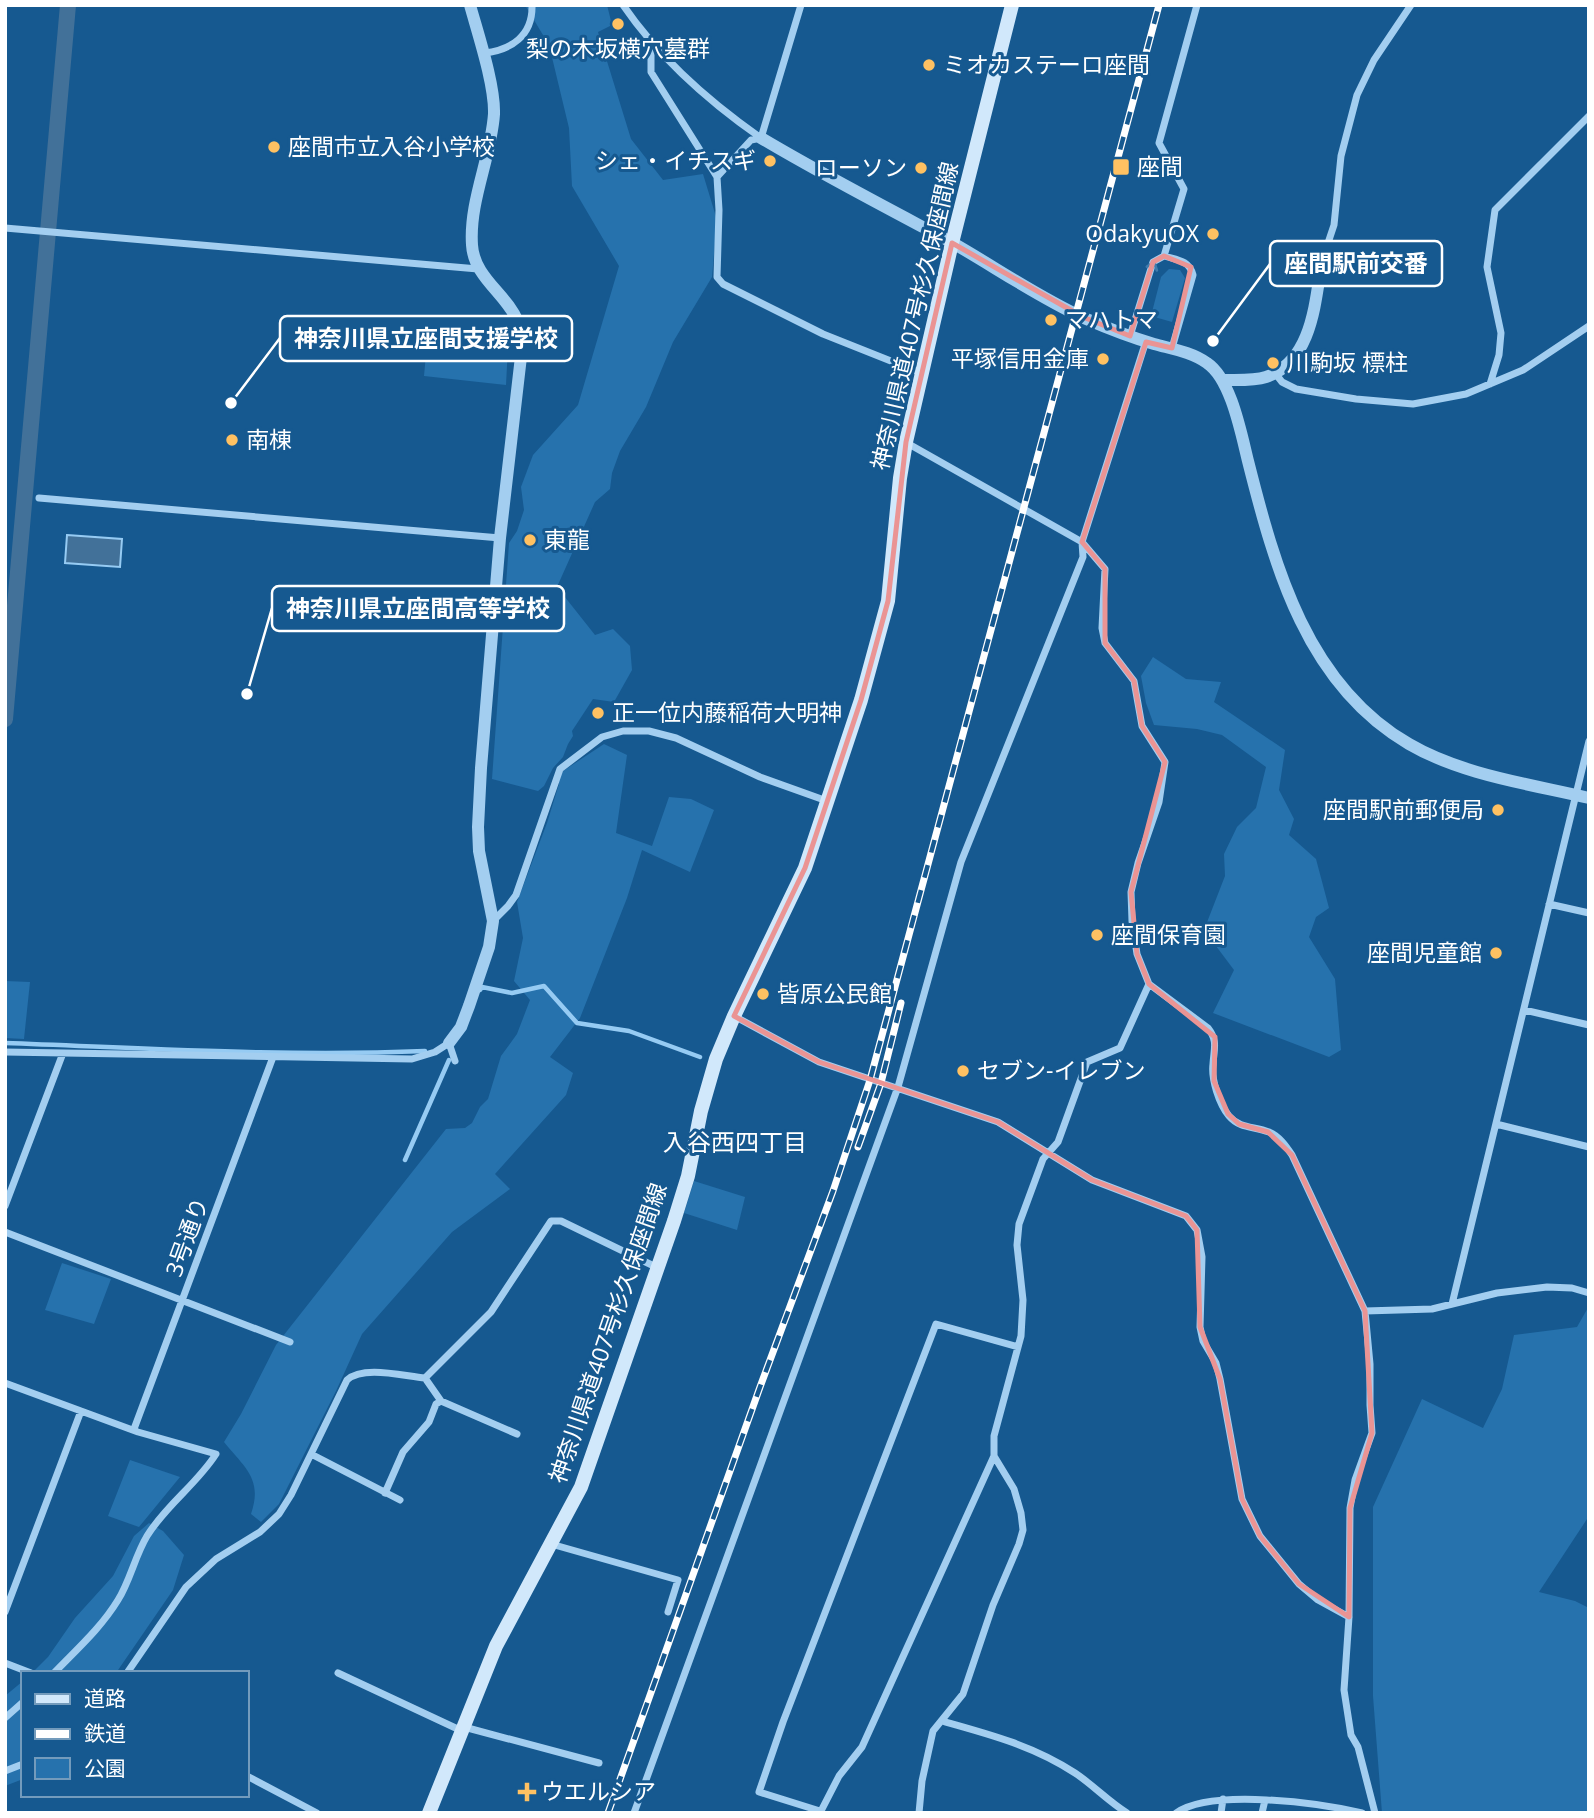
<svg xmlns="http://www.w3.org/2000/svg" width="1594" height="1818" viewBox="0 0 1594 1818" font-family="'Open Sans','Noto Sans JP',sans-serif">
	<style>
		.green { fill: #2672ad }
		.water { fill: #427199; stroke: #96cbf3; stroke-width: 2 }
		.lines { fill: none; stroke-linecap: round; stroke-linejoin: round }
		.stream { stroke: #96cbf3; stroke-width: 4.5 }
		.canal { stroke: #427199; stroke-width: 16 }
		.minor { stroke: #a3cef0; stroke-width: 7 }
		.tertiary { stroke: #a3cef0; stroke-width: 12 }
		.secondary { stroke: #d1e8fb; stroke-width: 14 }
		.rail-casing { stroke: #fff; stroke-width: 7 }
		.rail { stroke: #165990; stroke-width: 4.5; stroke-dasharray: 13; stroke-linecap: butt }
		.oneway { stroke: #407cad }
		.marked { fill: none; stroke: #ea9494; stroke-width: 5; stroke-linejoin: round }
		.poi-dot { fill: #ffc162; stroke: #165990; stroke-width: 2.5 }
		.labels { text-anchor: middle; stroke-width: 6; stroke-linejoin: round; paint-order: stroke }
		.poi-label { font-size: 23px; fill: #fff; stroke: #165990; text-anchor: start }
		.street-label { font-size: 23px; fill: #fff; stroke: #165990 }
		.neighbourhood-label { font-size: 24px; fill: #fff; stroke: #165990 }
		.leader { fill: none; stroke: #fff; stroke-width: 2.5 }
		.callout-dot { fill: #fff; stroke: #165990; stroke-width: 2.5 }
		.callout { fill: #165990; stroke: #fff; stroke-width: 2.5 }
		.callout-label { font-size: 24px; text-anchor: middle; font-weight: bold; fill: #fff }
	</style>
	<rect width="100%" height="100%" fill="#165990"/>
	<!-- green -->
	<path class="green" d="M525 5H607L612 25 598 32 631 139 663 180 703 174 717 220 712 277 673 342 646 407 620 451 612 473 610 489 595 502 557 587 595 635 613 629 630 646 632 670 614 702 593 699 572 731 573 736 568 744 563 757 553 768 544 786 538 791 492 779 509 543 517 531 524 510 521 487 533 455 578 405 619 266 572 186 569 128 549 45Z
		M1169 269 1180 270 1185 278 1172 322 1151 316 1161 277Z
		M429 321 509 327 506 385 424 376Z
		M1153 657 1186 679 1221 682 1214 702 1285 750 1279 790 1294 819 1289 835 1316 859 1329 908 1316 917 1309 937 1335 979 1341 1050 1329 1057 1213 1013 1234 970 1204 930 1225 876 1224 854 1237 827 1256 808 1266 767 1222 735 1197 729 1154 725 1146 703 1141 676Z
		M604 744 627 755 616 833 652 846 669 797 691 799 714 810 690 872 642 850 627 898 580 1018 550 1057 573 1073 566 1095 495 1174 510 1189 452 1232 362 1334 336 1391 279 1504 261 1522 251 1514C263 1479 245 1468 224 1442L241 1414 276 1345 446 1129 465 1128 472 1123 480 1107 488 1099 501 1056 517 1034 530 1000 514 981 523 938 517 902 547 823 559 784 557 775Z
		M5 981 30 982 24 1039 5 1038Z
		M694 1181 745 1197 737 1230 684 1213Z
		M62 1263 111 1279 94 1324 45 1310Z
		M1589 1306V1516L1539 1592 1575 1601 1589 1608V1813H1382L1373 1696V1507L1422 1399 1483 1428 1502 1389 1514 1335 1577 1327Z
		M130 1460 180 1477 139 1527 108 1516Z
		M149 1523 163 1531 184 1555 173 1590 116 1673H32L48 1657 75 1618 113 1576 134 1536Z
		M23 1681V1779L5 1786V1696Z"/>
	<!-- water -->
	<path class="water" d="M67 535 122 539 120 567 65 563Z"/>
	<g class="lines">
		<!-- stream -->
		<path class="stream" d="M480 990 482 987 512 993 544 986 577 1023 629 1031 700 1057
			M5 1043C145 1048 285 1057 425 1051
			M405 1160 449 1060"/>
		<!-- canal -->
		<path class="canal" d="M5 719 68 5"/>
		<!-- minor -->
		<path class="minor" d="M623 5C660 59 708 101 761 138
			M651 44V72L717 177 719 210 717 277 723 284 823 334 921 373
			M484 53C511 50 533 36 532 5
			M717 177 751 140 761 138 801 5
			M5 228 478 269
			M1164 256 1184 189 1159 143 1197 5
			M1322 261 1334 225 1341 156 1357 95 1374 60 1411 5
			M1130 336 1153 262 1164 256C1177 260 1189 260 1193 275L1172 348
			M1275 373 1282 382 1296 389 1356 399 1413 404 1466 394 1523 370 1589 326
			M1490 384 1499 355 1501 333 1487 267 1495 210 1589 116
			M907 443 1082 542 1105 569 1102 628 1105 643 1134 681 1142 726 1165 762 1159 802 1138 863 1131 892 1132 921 1137 954 1149 984 1208 1028C1218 1041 1214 1048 1213 1064 1211 1079 1219 1104 1229 1116 1240 1129 1254 1126 1269 1132 1279 1136 1286 1146 1292 1155L1365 1311 1370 1364V1405L1372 1433 1355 1480 1350 1508 1349 1617 1344 1690 1351 1735 1358 1747 1375 1813
			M39 498 500 538
			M1549 904 1589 913
			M493 921 508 906 516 895 560 769 602 737 623 731H649L676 738 760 777 827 801
			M1524 1010 1589 1025
			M734 1016 819 1062 998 1122 1092 1180 1186 1216 1197 1230 1202 1257 1200 1327 1203 1341 1216 1363 1220 1379 1242 1499 1260 1536 1299 1584 1318 1600 1349 1617
			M5 1052 412 1059 435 1052 449 1043 455 1061
			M1496 1124 1589 1147
			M5 1206 63 1053
			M5 1232 290 1342
			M1452 1304 1589 741
			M1365 1311 1432 1309 1497 1293 1547 1287 1572 1288 1589 1293
			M425 1378 441 1401 517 1434
			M5 1383 138 1432 216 1454C197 1484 166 1505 147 1536 135 1556 130 1581 118 1600 101 1628 76 1650 54 1673
			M134 1429 273 1057
			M311 1454 400 1500
			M385 1493 403 1452 429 1422 436 1404 441 1401
			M551 1544 678 1580 668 1612
			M5 1612 81 1411
			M5 1663 31 1673
			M127 1673 186 1587 216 1559 260 1532 279 1514 291 1495 347 1380C363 1365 403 1376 425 1378L491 1312 551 1221H561L658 1268
			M338 1673 462 1731
			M5 1718 23 1702
			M942 1721C989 1734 1034 1746 1075 1773 1093 1785 1108 1801 1127 1813
			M464 1727 599 1763
			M5 1771 23 1764
			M247 1776 317 1813
			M820 1811 759 1792 783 1722 936 1324 1018 1347
			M634 1813 898 1087 961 862 1083 557 1082 542 1146 341
			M820 1813 839 1776 862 1747 994 1456
			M919 1813 922 1781 933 1731 963 1694 993 1605 1019 1544 1023 1530 1021 1513 1014 1489 994 1456V1436L1021 1336 1023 1300 1017 1245 1019 1224 1043 1159 1058 1142 1087 1062 1120 1048 1149 984
			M1176 1813C1212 1788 1319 1803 1362 1813
			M1221 1813 1223 1799
			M1262 1813 1265 1800"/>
		<!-- tertiary -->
		<path class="tertiary" d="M761 138C823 175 887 208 951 242 995 267 1038 297 1084 318 1107 328 1130 337 1154 344 1172 349 1192 352 1207 363 1231 379 1241 433 1248 461 1275 568 1307 685 1409 744 1462 775 1530 784 1589 798
			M1223 380C1237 380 1254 381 1266 377 1313 361 1315 301 1322 261
			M449 1043 461 1027 469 1006 489 947 493 921 479 851 478 827 481 768 500 538 522 348C521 339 521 329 518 322 507 294 474 278 472 245 469 201 491 158 494 114 495 85 478 34 470 5"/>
		<!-- secondary -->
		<path class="secondary" d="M429 1813 496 1646 581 1487 674 1221 688 1176 701 1111 716 1059 734 1016 805 868 861 700 888 601 900 478 906 442 952 243 1012 5"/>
		<!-- rail casing -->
		<g class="rail-casing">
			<path id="rail" d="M858 1147 881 1083 901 1003
				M608 1813 760 1387 833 1191 870 1080 1159 5"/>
		</g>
		<!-- rail -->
		<use href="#rail" class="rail"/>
	</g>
	<!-- one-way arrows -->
	<defs><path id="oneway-shaft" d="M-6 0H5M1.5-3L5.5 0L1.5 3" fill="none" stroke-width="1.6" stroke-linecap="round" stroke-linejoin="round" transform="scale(1.75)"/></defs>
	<use class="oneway" href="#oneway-shaft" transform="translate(1151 271) rotate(-70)"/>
	<!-- marked area -->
	<path class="marked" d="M952 243 1083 317 1130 336 1153 262 1164 256 1191 267 1172 348 1146 342 1082 542 1105 569V643L1134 681 1142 726 1165 762 1131 892 1137 954 1149 984 1215 1037 1214 1081 1228 1114 1239 1124 1268 1132 1292 1155 1365 1311 1372 1433 1350 1508 1349 1617 1299 1584 1260 1536 1242 1499 1220 1379 1200 1327 1197 1230 1186 1216 1092 1180 998 1122 819 1062 734 1016 805 868 861 700 888 601 906 442Z"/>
	<!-- markers -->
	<g class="poi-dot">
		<circle cx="618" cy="24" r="7"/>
		<circle cx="929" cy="65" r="7"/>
		<circle cx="274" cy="147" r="7"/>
		<circle cx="770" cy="161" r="7"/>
		<rect x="1112" y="158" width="18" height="18" rx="3.5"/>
		<circle cx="921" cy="168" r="7"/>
		<circle cx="1213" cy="234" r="7"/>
		<circle cx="1051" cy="320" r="7"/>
		<circle cx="1103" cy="359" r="7"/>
		<circle cx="1273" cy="363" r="7"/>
		<circle cx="232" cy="440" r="7"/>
		<circle cx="530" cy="540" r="7"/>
		<circle cx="598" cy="713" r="7"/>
		<circle cx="1498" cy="810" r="7"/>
		<circle cx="1097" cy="935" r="7"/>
		<circle cx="1496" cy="953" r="7"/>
		<circle cx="763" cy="994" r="7"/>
		<circle cx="963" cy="1071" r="7"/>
		<path d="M523.5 1781.5h7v7h7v7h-7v7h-7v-7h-7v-7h7z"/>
	</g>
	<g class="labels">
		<!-- poi labels -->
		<g class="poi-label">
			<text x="618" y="57" text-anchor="middle">梨の木坂横穴墓群</text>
			<text x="943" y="73">ミオカステーロ座間</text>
			<text x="288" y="155">座間市立入谷小学校</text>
			<text x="756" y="169" text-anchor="end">シェ・イチスギ</text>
			<text x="1137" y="175">座間</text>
			<text x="907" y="176" text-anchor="end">ローソン</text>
			<text x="1199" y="242" text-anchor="end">OdakyuOX</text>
			<text x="1065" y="328">マハトマ</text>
			<text x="1089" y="367" text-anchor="end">平塚信用金庫</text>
			<text x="1287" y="371">川駒坂 標柱</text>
			<text x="246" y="448">南棟</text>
			<text x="544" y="548">東龍</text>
			<text x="612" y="721">正一位内藤稲荷大明神</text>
			<text x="1484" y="818" text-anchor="end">座間駅前郵便局</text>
			<text x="1111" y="943">座間保育園</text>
			<text x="1482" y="961" text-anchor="end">座間児童館</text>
			<text x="777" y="1002">皆原公民館</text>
			<text x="977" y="1079">セブン-イレブン</text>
			<text x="541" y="1800">ウエルシア</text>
		</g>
		<!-- street labels -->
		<g class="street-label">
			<text transform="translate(915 316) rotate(-77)" y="8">神奈川県道407号杉久保座間線</text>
			<text transform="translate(187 1237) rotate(-70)" y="8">3号通り</text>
			<text transform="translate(608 1333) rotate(-71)" y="8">神奈川県道407号杉久保座間線</text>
		</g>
		<!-- neighbourhood labels -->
		<g class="neighbourhood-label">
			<text x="735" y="1151">入谷西四丁目</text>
		</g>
	</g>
	<!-- callouts -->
	<path class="leader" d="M1213 341L1270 264M231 403L280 338M247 694L272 608"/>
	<g class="callout-dot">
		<circle cx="1213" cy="341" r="7"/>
		<circle cx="231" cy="403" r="7"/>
		<circle cx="247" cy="694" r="7"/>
	</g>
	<g class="callout">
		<rect x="1270" y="241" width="172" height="45" rx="7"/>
		<rect x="280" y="316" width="292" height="45" rx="7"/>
		<rect x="272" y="586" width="292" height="45" rx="7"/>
	</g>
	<g class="callout-label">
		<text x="1356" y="272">座間駅前交番</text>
		<text x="426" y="347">神奈川県立座間支援学校</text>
		<text x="418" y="617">神奈川県立座間高等学校</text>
	</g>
	<!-- border -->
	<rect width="1594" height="1818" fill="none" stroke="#ffffff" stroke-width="14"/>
	<!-- legend -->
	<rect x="21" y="1671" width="228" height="126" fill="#165990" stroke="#739bbc" stroke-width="2"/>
	<rect x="35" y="1694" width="35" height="10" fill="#d1e8fb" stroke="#739bbc" stroke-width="2"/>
	<text x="84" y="1706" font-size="21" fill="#ffffff">道路</text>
	<rect x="35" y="1729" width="35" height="10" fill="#ffffff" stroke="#739bbc" stroke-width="2"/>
	<text x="84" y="1741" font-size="21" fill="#ffffff">鉄道</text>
	<rect x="35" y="1758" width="35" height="21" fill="#2672ad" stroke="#739bbc" stroke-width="2"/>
	<text x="84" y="1776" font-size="21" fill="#ffffff">公園</text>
</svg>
